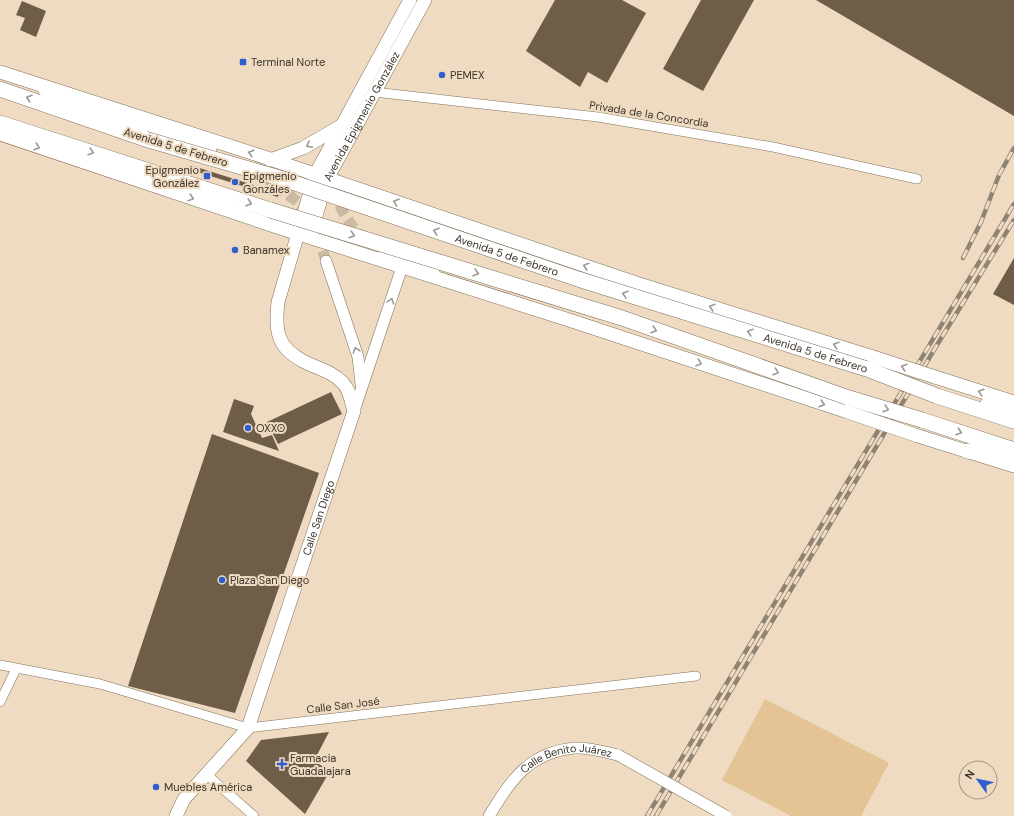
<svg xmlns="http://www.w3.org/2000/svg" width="1014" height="816" viewBox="0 0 1014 816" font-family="'DM Sans',sans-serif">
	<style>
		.green { fill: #e4c395 }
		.building { fill: #6e5e48 }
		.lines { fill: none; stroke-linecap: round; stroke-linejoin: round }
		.tertiary-tunnel { stroke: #cab9a3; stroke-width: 11; stroke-dasharray: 11 5.5; stroke-linecap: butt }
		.minor-casing { stroke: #82715a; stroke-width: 10 }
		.tertiary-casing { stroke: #82715a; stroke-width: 12 }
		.secondary-casing { stroke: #82715a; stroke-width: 14 }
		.trunk-casing { stroke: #82715a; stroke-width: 16 }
		.minor { stroke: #fff; stroke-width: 9 }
		.tertiary { stroke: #fff; stroke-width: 11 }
		.secondary { stroke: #fff; stroke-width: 13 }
		.trunk { stroke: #fff; stroke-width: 15 }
		.rail-casing { stroke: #8f8372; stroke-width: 4.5 }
		.rail { stroke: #eedbc2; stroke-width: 3; stroke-dasharray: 9; stroke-linecap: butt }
		.tertiary-bridge-casing { stroke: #82715a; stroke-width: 12; stroke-linecap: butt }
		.secondary-bridge-casing { stroke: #82715a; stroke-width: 14; stroke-linecap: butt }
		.trunk-bridge-casing { stroke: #82715a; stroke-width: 16; stroke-linecap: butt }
		.tertiary-bridge { stroke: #fff; stroke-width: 11 }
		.secondary-bridge { stroke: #fff; stroke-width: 13 }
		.trunk-bridge { stroke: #fff; stroke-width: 15 }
		.oneway { stroke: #9c9994 }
		.poi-dot { fill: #315ecd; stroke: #eedbc2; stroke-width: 1.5 }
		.labels { text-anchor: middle; stroke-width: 4; stroke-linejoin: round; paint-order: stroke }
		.poi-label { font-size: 11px; fill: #3a3329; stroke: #eedbc2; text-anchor: start }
		.street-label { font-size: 11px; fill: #3a3329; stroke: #eedbc2 }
	</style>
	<rect width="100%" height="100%" fill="#eedbc2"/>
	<!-- green -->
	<path class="green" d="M765 699 889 763 861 816H791L722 780Z"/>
	<!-- building -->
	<path class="building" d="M555 0H622L646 13 607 83 588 72 580 87 526 51Z
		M701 0H754L703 91 663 69Z
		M816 0H1014V116Z
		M22 1 46 11 36 37 20 30 25 18 16 15Z
		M193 166 279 193 278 197 191 170Z
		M1014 258V305L993 294Z
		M331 392 342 414 278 444 267 422Z
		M234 399 254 406 251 414 262 438 272 435 279 451 223 432Z
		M212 434 319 473 235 713 128 686Z
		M329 732 314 761 330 771 305 814 246 761 261 740Z"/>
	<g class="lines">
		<!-- tertiary-tunnel -->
		<path class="tertiary-tunnel" d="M333 173C330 194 349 227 364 238
			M262 175 298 202 308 217
			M318 235 326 261"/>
		<!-- minor casing -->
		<g class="minor-casing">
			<path id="minor" d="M374 92 598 117 773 147 917 179
				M0 665 100 684 248 728 696 676
				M0 702 16 669
				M206 774 254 816"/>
		</g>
		<!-- tertiary casing -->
		<g class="tertiary-casing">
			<g id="tertiary">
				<path d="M44 91 65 101 211 149"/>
				<path d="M384 253 434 271"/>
				<path d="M326 261 358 357 361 384"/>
				<path d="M354 411 402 267"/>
				<path id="s1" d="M489 816C511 780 529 752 575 748 589 747 604 752 618 755"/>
			</g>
		</g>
		<!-- secondary casing -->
		<g class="secondary-casing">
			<g id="secondary">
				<path d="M0 72 264 157 636 283 873 357"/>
				<path d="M0 134 274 226 569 320 845 411"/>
				<path d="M270 160 303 148 341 126"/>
				<path id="s2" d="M311 232 327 179 425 0"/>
				<path d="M935 377 1014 402"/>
				<path d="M915 435 1014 466"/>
				<path id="s3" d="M176 816 184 799 248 728 354 411C351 402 350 390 343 383 332 371 316 368 303 361 276 347 275 329 278 302L315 175 410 0"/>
			</g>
		</g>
		<!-- trunk casing -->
		<g class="trunk-casing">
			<path id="trunk" d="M0 89 145 139
				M0 123 270 210
				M937 396 1014 421
				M987 405 1014 408
				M922 420 1014 450
				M967 451 1014 456"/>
		</g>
		<!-- minor -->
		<use href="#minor" class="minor"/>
		<!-- tertiary -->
		<use href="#tertiary" class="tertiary"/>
		<!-- secondary -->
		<use href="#secondary" class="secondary"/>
		<!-- trunk -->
		<use href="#trunk" class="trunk"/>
		<!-- rail casing -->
		<g class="rail-casing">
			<path id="rail" d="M963 258 981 222 999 175 1014 148
				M647 816 1014 204
				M656 816 937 345 1014 220"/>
		</g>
		<!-- rail -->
		<use href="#rail" class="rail"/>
		<!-- tertiary-bridge casing -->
		<g class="tertiary-bridge-casing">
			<path id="tertiary-bridge" d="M618 755 726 816"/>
		</g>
		<!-- secondary-bridge casing -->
		<g class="secondary-bridge-casing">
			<path id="secondary-bridge" d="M873 357 935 377
				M845 411 915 435"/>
		</g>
		<!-- trunk-bridge casing -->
		<g class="trunk-bridge-casing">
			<g id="trunk-bridge">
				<path id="s4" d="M145 139 283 179 578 279 867 369 937 396"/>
				<path d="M270 210 622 318 849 398 922 420"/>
			</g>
		</g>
		<!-- tertiary-bridge -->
		<use href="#tertiary-bridge" class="tertiary-bridge"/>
		<!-- secondary-bridge -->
		<use href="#secondary-bridge" class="secondary-bridge"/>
		<!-- trunk-bridge -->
		<use href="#trunk-bridge" class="trunk-bridge"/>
	</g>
	<!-- one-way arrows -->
	<defs><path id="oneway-chevron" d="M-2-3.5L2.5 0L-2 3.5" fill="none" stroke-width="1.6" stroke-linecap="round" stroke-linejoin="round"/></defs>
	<g class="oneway">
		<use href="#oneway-chevron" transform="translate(29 98) rotate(-162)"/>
		<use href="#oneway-chevron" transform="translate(309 145) rotate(153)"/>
		<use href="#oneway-chevron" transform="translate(37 147) rotate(19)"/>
		<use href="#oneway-chevron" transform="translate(91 152) rotate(17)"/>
		<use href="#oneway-chevron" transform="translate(251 153) rotate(-163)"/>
		<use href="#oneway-chevron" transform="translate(191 198) rotate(18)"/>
		<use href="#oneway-chevron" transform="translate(396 202) rotate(-161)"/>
		<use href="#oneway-chevron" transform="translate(249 203) rotate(18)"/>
		<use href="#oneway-chevron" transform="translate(436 231) rotate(-161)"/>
		<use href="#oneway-chevron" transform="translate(352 235) rotate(17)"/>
		<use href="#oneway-chevron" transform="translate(586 266) rotate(-162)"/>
		<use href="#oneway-chevron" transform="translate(476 273) rotate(17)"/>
		<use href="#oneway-chevron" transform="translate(625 294) rotate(-163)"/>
		<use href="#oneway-chevron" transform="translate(391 301) rotate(-72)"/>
		<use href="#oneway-chevron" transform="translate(712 307) rotate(-162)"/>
		<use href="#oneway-chevron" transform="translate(654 330) rotate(19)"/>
		<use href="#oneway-chevron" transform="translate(750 332) rotate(-163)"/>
		<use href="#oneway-chevron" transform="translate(836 345) rotate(-163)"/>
		<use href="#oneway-chevron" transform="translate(356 350) rotate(-109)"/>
		<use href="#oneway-chevron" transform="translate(699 363) rotate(19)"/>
		<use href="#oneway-chevron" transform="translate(904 367) rotate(-162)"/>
		<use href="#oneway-chevron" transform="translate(776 372) rotate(19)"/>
		<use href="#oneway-chevron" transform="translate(981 392) rotate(-162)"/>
		<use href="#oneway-chevron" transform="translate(822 404) rotate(18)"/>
		<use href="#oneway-chevron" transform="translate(886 409) rotate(17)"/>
		<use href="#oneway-chevron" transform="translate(959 432) rotate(18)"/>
	</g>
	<!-- markers -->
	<g class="poi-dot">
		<rect x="239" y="58" width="8" height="8" rx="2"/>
		<circle cx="442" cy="75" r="4"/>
		<rect x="203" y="172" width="8" height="8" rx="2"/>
		<circle cx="235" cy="182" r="4"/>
		<circle cx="235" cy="250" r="4"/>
		<circle cx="248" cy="428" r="4"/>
		<circle cx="222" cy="580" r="4"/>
		<path d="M280 758h4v4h4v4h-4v4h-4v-4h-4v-4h4z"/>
		<circle cx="156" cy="787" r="4"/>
	</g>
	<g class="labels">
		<!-- poi labels -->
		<g class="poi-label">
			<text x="251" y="66">Terminal Norte</text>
			<text x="450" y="79">PEMEX</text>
			<text x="199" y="174" text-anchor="end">Epigmenio<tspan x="199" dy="13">González</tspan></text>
			<text x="243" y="180">Epigmenio<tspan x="243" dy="13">Gonzáles</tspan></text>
			<text x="243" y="254">Banamex</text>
			<text x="256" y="432">OXXO</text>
			<text x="230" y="584">Plaza San Diego</text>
			<text x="290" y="762">Farmacia<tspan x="290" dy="13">Guadalajara</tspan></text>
			<text x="164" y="791">Muebles América</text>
		</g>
		<!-- street labels -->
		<g class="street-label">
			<text transform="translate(649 114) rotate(9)" y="4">Privada de la Concordia</text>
			<text dy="4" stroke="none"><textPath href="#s2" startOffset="127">Avenida Epigmenio González</textPath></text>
			<text transform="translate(176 147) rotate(17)" y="4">Avenida 5 de Febrero</text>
			<text dy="4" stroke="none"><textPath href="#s4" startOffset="380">Avenida 5 de Febrero</textPath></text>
			<text dy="4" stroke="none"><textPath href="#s4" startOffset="704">Avenida 5 de Febrero</textPath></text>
			<text dy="4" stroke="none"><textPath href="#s3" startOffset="336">Calle San Diego</textPath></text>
			<text transform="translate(343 705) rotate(-7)" y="4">Calle San José</text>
			<text dy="4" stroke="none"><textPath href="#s1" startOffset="104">Calle Benito Juárez</textPath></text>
		</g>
	</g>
	<!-- north arrow -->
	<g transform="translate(978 780) rotate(303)"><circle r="19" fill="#eedbc2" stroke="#a69885"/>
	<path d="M0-3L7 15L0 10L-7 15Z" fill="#315ecd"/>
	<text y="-6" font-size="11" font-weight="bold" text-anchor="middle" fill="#3a3329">N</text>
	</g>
</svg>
